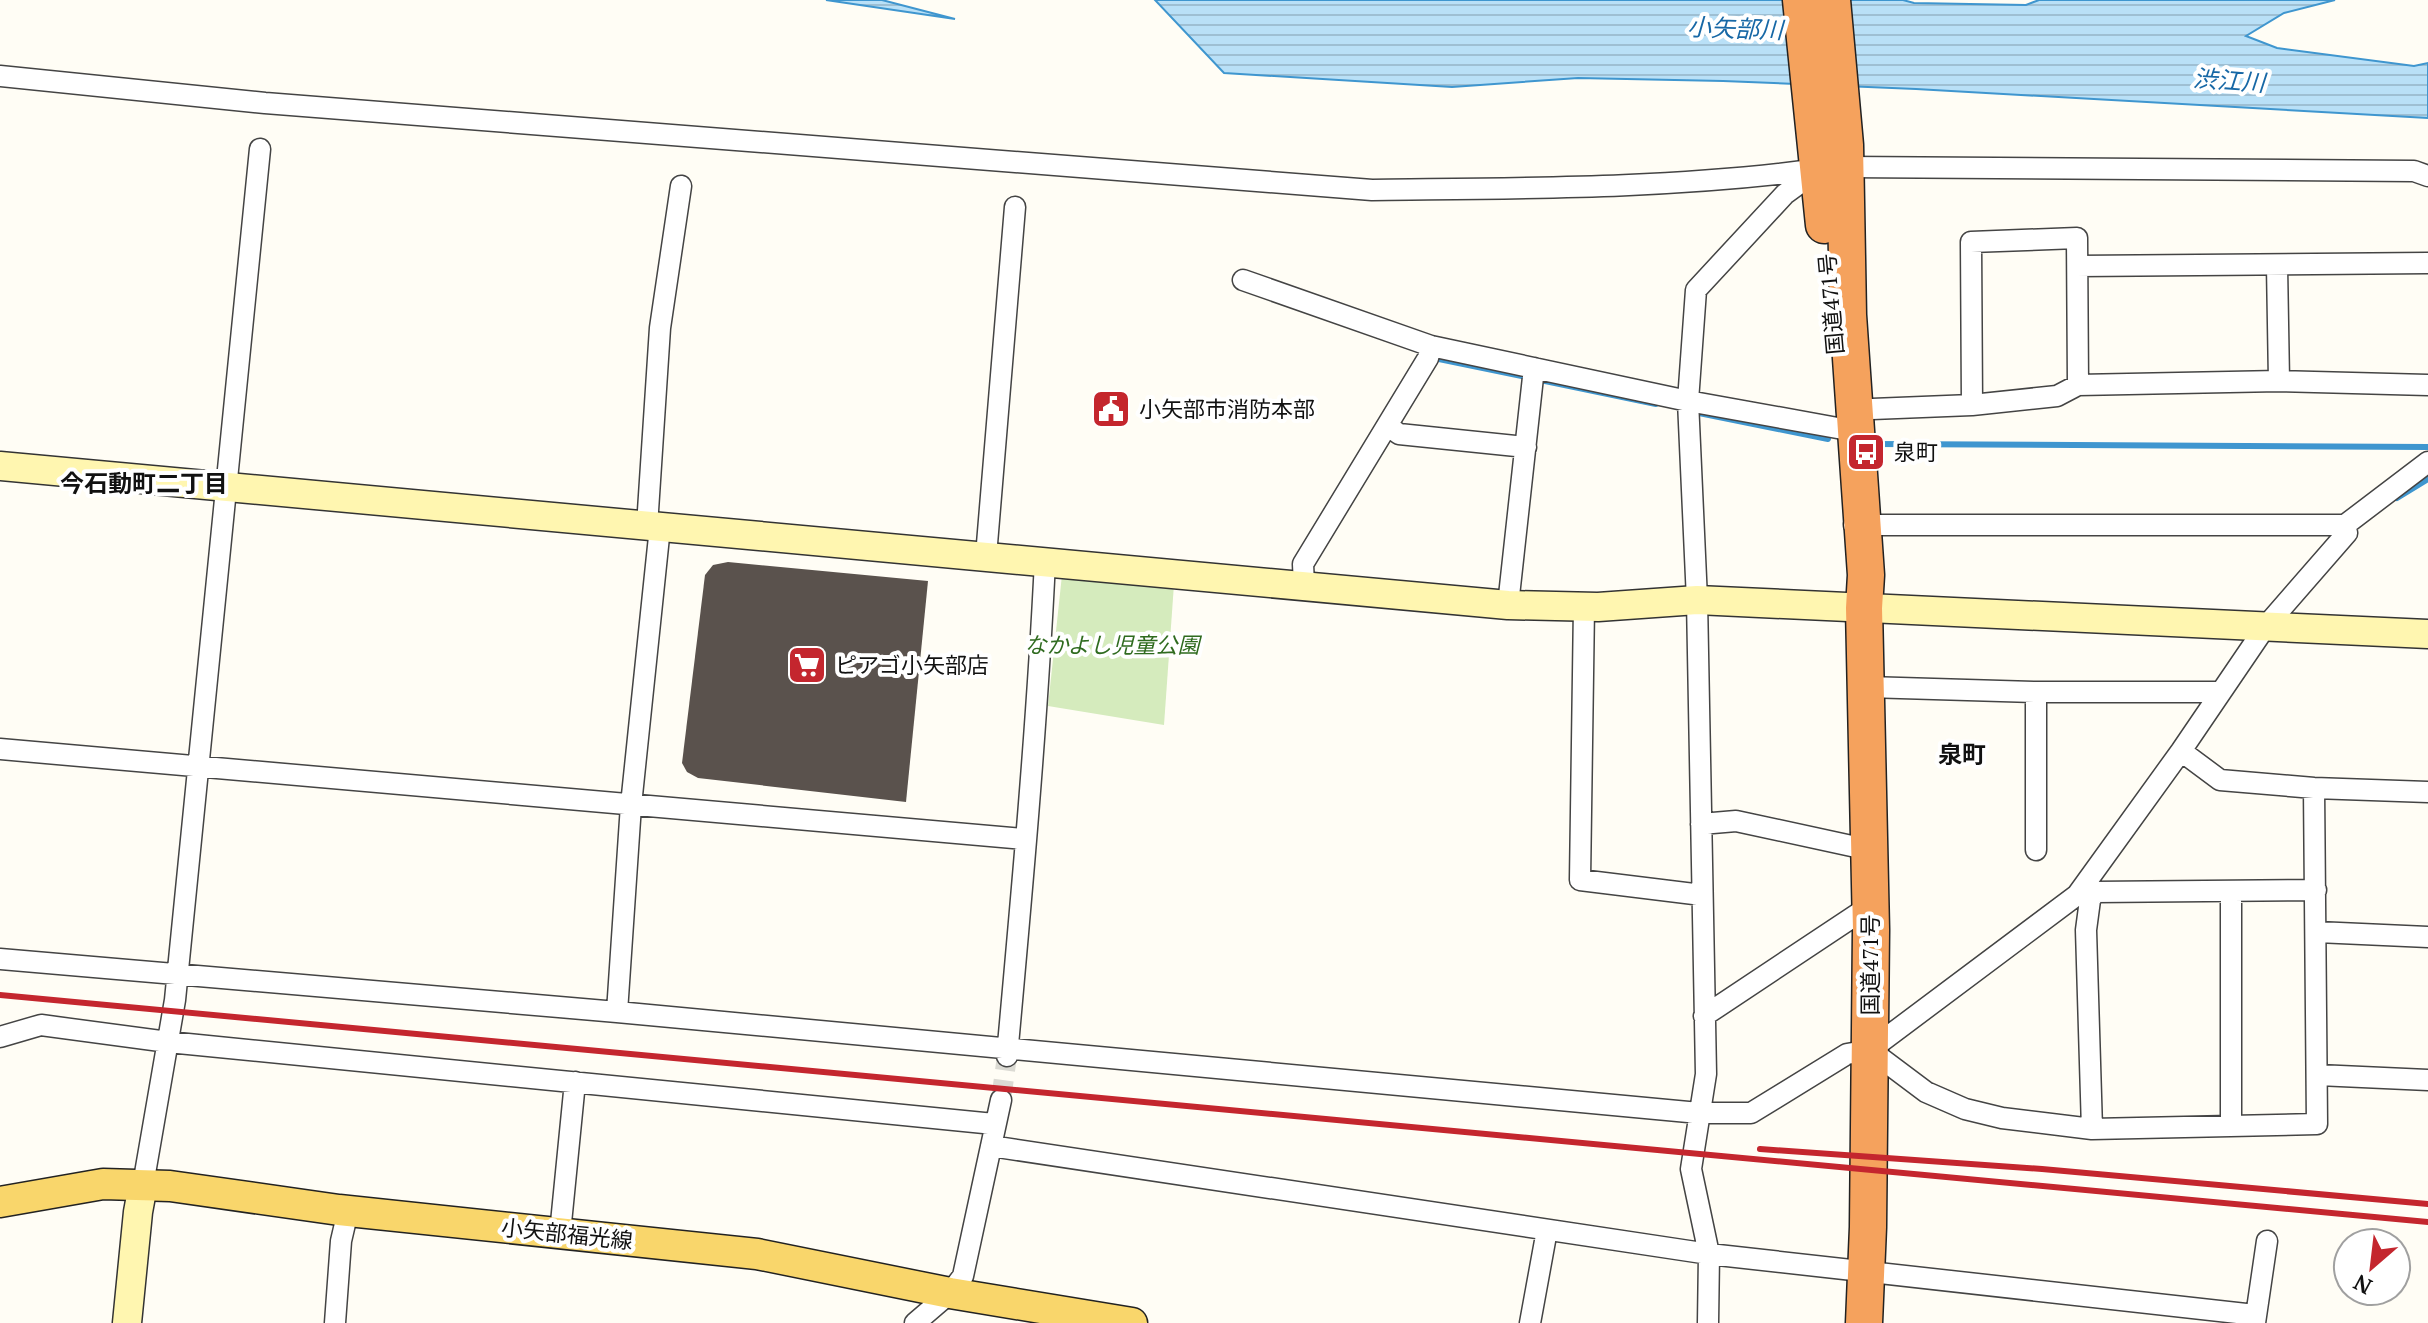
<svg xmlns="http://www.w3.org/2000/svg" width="2428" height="1323" viewBox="0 0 2428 1323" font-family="'PT Serif','Noto Sans JP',serif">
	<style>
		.park { fill: #d5ebbd }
		.water { fill: url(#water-rules); stroke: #3f96cf; stroke-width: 2 }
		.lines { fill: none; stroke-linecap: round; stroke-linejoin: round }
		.stream { stroke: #3f96cf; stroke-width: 6 }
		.building { fill: #5a524d }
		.street-tunnel { stroke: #dbdad3; stroke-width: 20; stroke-dasharray: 20 10; stroke-linecap: butt }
		.street-casing { stroke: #444; stroke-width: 23 }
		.secondary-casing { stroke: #333; stroke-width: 31 }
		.primary-casing { stroke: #222; stroke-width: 33 }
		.highway-casing { stroke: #222; stroke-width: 39 }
		.street { stroke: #fff; stroke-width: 20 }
		.secondary { stroke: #fff6b0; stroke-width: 28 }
		.primary { stroke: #f9d66b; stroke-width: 30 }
		.highway { stroke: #f5a25d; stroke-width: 36 }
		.rail { stroke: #c4262e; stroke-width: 6 }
		.labels { text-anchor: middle; stroke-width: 8; stroke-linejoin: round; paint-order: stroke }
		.street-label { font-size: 22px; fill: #111; stroke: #fff }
		.poi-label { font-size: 22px; fill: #111; stroke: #fff; text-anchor: start }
		.park-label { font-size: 22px; font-style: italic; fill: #2f6b1f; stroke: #fff }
		.water-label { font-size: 24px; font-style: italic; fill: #1768a6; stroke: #fff }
		.neighbourhood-label { font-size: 24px; font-weight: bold; fill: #111; stroke: #fff }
	</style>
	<defs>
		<pattern id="water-rules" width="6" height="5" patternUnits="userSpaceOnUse" patternTransform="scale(2)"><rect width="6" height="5" fill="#b9e0f7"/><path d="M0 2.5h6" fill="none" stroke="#9ebfd3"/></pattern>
	</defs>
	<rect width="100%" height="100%" fill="#fffdf5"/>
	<!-- park -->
	<path class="park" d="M1062 575 1174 584 1164 725 1048 706Z"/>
	<!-- water -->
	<path class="water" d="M826 0H882L955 19Z
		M1155 0H1903L1914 3 2026 5 2039 0H2335L2284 13 2246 36 2277 48 2414 66 2428 63V118L1916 89 1723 81 1578 78 1452 87 1224 73Z"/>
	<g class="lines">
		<!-- stream -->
		<path class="stream" d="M1439 359 1656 404
			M1699 413 1828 439
			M1872 444 2428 447
			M2397 498 2428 479"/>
	</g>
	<!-- building -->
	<path class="building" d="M728 562 928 581 906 802 698 778 687 772 682 763 705 575 713 565Z"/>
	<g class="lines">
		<!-- street-tunnel -->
		<path class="street-tunnel" d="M1001 1100 1007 1056"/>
		<!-- street casing -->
		<g class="street-casing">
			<path id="street" d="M0 76 265 103 1372 190C1521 188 1671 189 1819 169
				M1845 167 2414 171 2428 176
				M2078 266 2428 263
				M2277 266 2279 381
				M1243 280 1431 346 1688 401 1854 431
				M1972 405 1971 242 2077 238 2078 385
				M1847 410 1972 405 2057 396 2078 385 2279 381 2428 385
				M1388 426 1399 434 1526 447
				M1854 525H2345L2428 462
				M647 526 660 328 681 186
				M986 556 1015 207
				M1304 585 1303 564 1428 358 1431 346
				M1508 605 1534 368
				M1584 606 1580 880 1702 895
				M1867 687 2036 692H2221
				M0 749 1024 839
				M2181 751 2220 780 2314 788 2428 792
				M1701 824 1736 821 1870 850
				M2036 850V692
				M2231 891V1126
				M2317 932 2428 937
				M0 959 617 1012 631 805 660 527
				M617 1012 1699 1113H1751L1847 1054 1870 1050 2077 895 2181 751 2266 626 2347 533 2345 525
				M1704 1016 1871 905
				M0 1037 41 1025 168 1042 994 1124
				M1870 1050 1926 1092 1965 1109 2002 1118 2092 1129 2317 1124 2314 788
				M1007 1056C1022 891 1037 726 1045 561
				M2318 1075 2428 1080
				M2092 1129 2086 930 2090 900 2095 892 2316 890
				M991 1146 1709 1254 2255 1315
				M143 1185 175 1000 260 149
				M560 1233 575 1082
				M335 1323 341 1241 348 1211
				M915 1323 950 1293 963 1276 1001 1100
				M1530 1323 1547 1230
				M1708 1323 1709 1254 1691 1169 1706 1074 1697 600 1688 401 1696 290 1785 194 1818 170
				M2255 1323 2267 1241"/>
		</g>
		<!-- secondary casing -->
		<g class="secondary-casing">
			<path id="secondary" d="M0 466 1508 605 1598 607 1697 600 2428 634
				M127 1323 138 1212 143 1185"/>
		</g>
		<!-- primary casing -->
		<g class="primary-casing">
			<path id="primary" d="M0 1202 103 1184 170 1186 339 1210 757 1254 950 1293 1132 1323"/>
		</g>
		<!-- highway casing -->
		<g class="highway-casing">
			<path id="highway" d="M1801 0 1824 225
				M1832 0 1845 145 1848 315 1866 575 1864 608 1871 930 1868 1227 1864 1323"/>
		</g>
		<!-- street -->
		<use href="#street" class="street"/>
		<!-- secondary -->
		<use href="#secondary" class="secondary"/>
		<!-- primary -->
		<use href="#primary" class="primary"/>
		<!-- highway -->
		<use href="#highway" class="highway"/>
		<!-- rail -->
		<path class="rail" d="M0 995 2428 1222
			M1760 1149 2042 1169 2428 1204"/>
	</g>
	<!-- icons -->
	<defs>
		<g id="civic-square" transform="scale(2)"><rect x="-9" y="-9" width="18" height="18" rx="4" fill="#c4262e" stroke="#fff"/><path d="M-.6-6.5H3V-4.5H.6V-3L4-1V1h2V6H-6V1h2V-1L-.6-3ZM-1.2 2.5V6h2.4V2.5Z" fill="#fff"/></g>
		<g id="bus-square" transform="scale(2)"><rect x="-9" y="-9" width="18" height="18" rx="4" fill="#c4262e" stroke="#fff"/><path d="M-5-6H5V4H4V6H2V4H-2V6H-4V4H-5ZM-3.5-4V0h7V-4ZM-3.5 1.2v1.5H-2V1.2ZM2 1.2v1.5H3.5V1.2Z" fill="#fff"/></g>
		<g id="supermarket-square" transform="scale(2)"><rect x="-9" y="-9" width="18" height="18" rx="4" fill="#c4262e" stroke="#fff"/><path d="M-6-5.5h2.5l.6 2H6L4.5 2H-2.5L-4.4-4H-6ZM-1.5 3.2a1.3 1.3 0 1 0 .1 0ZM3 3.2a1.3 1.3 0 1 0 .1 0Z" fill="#fff"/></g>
	</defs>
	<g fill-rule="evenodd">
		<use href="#civic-square" x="1111" y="409"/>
		<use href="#bus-square" x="1866" y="452"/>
		<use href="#supermarket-square" x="807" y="665"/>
	</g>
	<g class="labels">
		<!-- street labels -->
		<g class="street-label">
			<text transform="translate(1831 304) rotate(-95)" y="8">国道471号</text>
			<text transform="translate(1870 965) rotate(-90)" y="8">国道471号</text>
			<text transform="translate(567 1234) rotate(6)" y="8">小矢部福光線</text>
		</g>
		<!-- poi labels -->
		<g class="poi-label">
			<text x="1139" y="417">小矢部市消防本部</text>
			<text x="1894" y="460">泉町</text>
			<text x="835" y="673">ピアゴ小矢部店</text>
		</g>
		<!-- park labels -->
		<g class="park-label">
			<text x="1112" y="653">なかよし児童公園</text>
		</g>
		<!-- water labels -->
		<g class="water-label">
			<text transform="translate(1735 29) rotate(2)" y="8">小矢部川</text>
			<text transform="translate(2229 81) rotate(4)" y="8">渋江川</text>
		</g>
		<!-- neighbourhood labels -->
		<g class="neighbourhood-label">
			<text x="144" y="492">今石動町二丁目</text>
			<text x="1962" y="763">泉町</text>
		</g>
	</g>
	<!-- north arrow -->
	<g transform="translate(2372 1267) rotate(208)"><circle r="38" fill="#ffffff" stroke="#a0a0a0" stroke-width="2"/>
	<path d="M0-6L14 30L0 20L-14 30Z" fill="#c4262e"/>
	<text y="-12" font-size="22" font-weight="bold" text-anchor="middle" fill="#111111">N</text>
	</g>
</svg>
